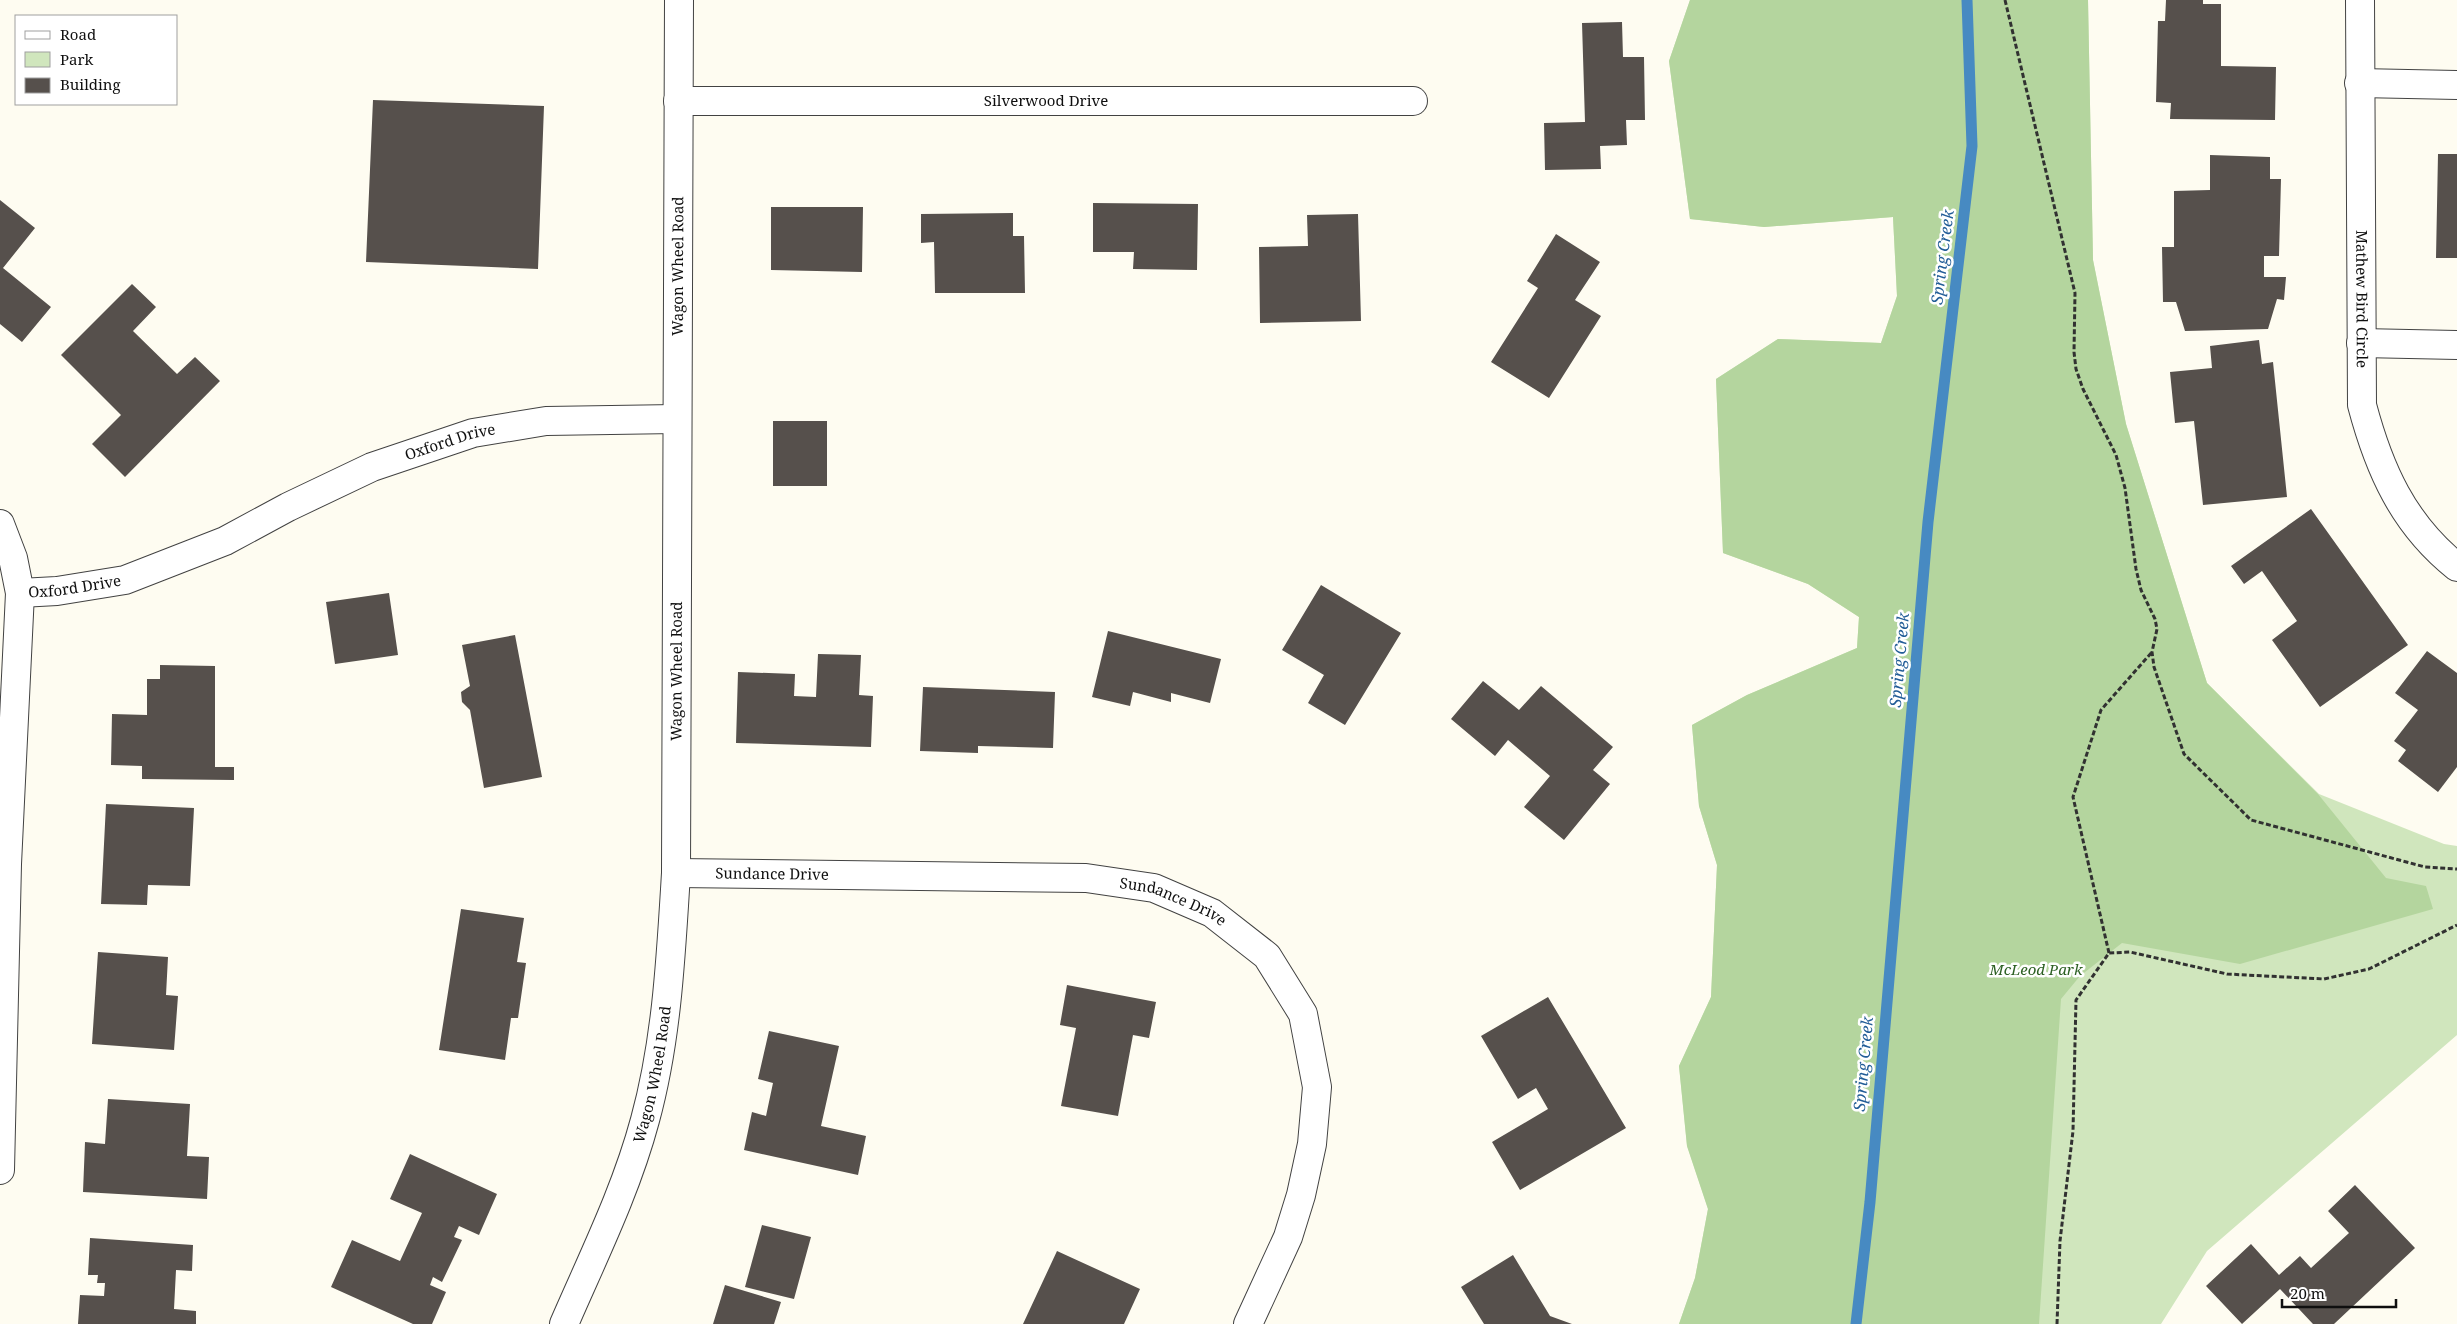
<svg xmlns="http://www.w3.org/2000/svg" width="2457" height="1324" viewBox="0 0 2457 1324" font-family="'Noto Serif',serif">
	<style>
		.green { fill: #d0e6bd }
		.forest { fill: #b4d59e }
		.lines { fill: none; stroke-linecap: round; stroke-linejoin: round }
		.stream { stroke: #478ac2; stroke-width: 11 }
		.building { fill: #56504c }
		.minor-casing { stroke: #424242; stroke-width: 30 }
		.path { stroke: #313131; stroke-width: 3; stroke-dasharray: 5 2.5; stroke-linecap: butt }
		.minor { stroke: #fff; stroke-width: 28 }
		.labels { text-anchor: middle; stroke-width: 5; stroke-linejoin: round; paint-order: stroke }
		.street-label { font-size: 15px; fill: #0f0f0f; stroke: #fff }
		.park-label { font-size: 15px; font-style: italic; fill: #2d6124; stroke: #fff }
		.water-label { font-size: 16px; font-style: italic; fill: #225d97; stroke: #fff }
	</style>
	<rect width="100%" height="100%" fill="#fefcf1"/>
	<!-- green -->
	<path class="green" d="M1690 0H2088L2093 260 2126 424 2207 683 2319 794 2444 844 2457 846V1035L2207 1251 2161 1324H1679L1695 1278 1708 1209 1687 1146 1679 1066 1711 997 1717 865 1699 806 1692 725 1747 695 1857 648 1859 617 1808 584 1723 553 1716 379 1778 339 1881 343 1897 296 1893 217 1764 227 1690 219 1669 61Z"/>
	<!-- forest -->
	<path class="forest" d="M1690 0H2088L2093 260 2126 424 2207 683 2318 794 2386 878 2426 886 2433 909 2240 964 2122 943 2080 976 2061 999 2039 1324H1679L1695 1278 1708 1209 1687 1146 1679 1066 1711 997 1717 865 1699 806 1692 725 1747 695 1857 648 1859 617 1808 584 1723 553 1716 379 1778 339 1881 343 1897 296 1893 217 1764 227 1690 219 1669 61Z"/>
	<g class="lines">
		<!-- stream -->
		<path class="stream" d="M1856 1324 1870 1202 1928 522 1972 146 1967 0"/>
	</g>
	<!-- building -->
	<path class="building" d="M2166 0H2203V4H2221V66L2276 67 2275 120 2170 119 2171 103 2156 102 2158 21H2165Z
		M1622 22 1623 57H1644L1645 120H1626L1627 145 1600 146 1601 169 1545 170 1544 123 1585 122 1582 23Z
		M373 100 544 106 538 269 366 262Z
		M2438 154H2457V258H2436Z
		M2210 155 2270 157V179H2281L2279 256H2264V277H2286L2284 300 2277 299 2268 329 2185 331 2176 302H2163L2162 247H2174V191L2210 190Z
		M0 200 35 228 3 268 51 307 22 342 0 324Z
		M1093 203 1198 204 1197 270 1133 269 1134 252H1093Z
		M771 207H863L862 272 771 270Z
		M1013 213V236H1024L1025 293H935L934 242 921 243V214Z
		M1358 214 1361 321 1260 323 1259 247 1308 246 1307 215Z
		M1556 234 1600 262 1575 300 1601 316 1549 398 1491 362 1538 288 1527 281Z
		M132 284 156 307 133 331 177 374 195 357 220 381 125 477 92 444 121 415 61 355Z
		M2259 340 2262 364 2273 362 2287 497 2203 505 2194 421 2175 423 2170 372 2212 368 2210 346Z
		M773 421H827V486H773Z
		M2311 509 2408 645 2320 707 2272 640 2297 621 2262 571 2244 584 2231 566Z
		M1321 585 1401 633 1345 725 1308 703 1324 675 1282 650Z
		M389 593 398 655 335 664 326 602Z
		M1108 631 1221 659 1210 703 1171 693V702L1133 692 1130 706 1092 697Z
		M515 635 542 777 484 788 470 710 462 702 461 692 470 686 462 645Z
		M2427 651 2457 673V767L2438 792 2398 761 2406 750 2394 741 2418 710 2395 693Z
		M818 654 861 655 859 695 873 696 871 747 736 743 738 672 795 674 794 696 816 697Z
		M160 665 215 666V767H234V780L142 779V766L111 765 112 714 147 715V679H160Z
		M1483 681 1519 710 1541 686 1613 747 1593 770 1610 784 1564 840 1524 807 1550 776 1508 740 1495 756 1451 719Z
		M923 687 1055 692 1053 748 978 746V753L920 751Z
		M106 804 194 808 190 886 148 885 147 905 101 904Z
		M461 909 524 918 517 962 526 963 518 1018H511L505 1060 439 1050Z
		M98 952 168 957 166 995 178 996 174 1050 92 1044Z
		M1067 985 1156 1002 1149 1038 1133 1035 1118 1116 1061 1106 1076 1028 1060 1025Z
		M1548 997 1626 1128 1520 1190 1492 1142 1548 1109 1536 1088 1518 1099 1481 1036Z
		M769 1031 839 1046 821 1126 866 1136 858 1175 744 1150 752 1112 766 1116 773 1083 758 1079Z
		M108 1099 190 1104 187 1156 209 1157 207 1199 83 1192 85 1142 105 1144Z
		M410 1154 497 1194 479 1235 459 1226 454 1237 462 1240 442 1282 433 1277 430 1285 446 1292 432 1324H413L331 1287 352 1240 400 1261 422 1213 390 1199Z
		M2355 1185 2415 1248 2334 1324H2313L2280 1289 2242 1324 2206 1286 2251 1244 2279 1275 2300 1256 2311 1268 2349 1233 2328 1211Z
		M762 1225 811 1237 794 1299 745 1287Z
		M90 1238 193 1245 192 1271 176 1270 174 1309 196 1311V1324H78L80 1295 104 1296 105 1283H97L98 1275H88Z
		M1057 1251 1140 1289 1124 1324H1023Z
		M1513 1255 1550 1316 1572 1324H1484L1461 1287Z
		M725 1285 781 1302 774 1324H713Z"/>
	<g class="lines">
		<!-- minor casing -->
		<g class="minor-casing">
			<g id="minor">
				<path id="s1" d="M2360 0 2362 405C2379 469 2403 524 2457 567"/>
				<path d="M2359 83 2457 85"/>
				<path id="s2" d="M678 101H1413"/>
				<path d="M2361 343 2457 345"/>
				<path d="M0 524 13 558 20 593 7 864 0 1170"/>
				<path id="s3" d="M20 593 57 591 125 580 225 541 288 507 372 467 473 433 546 421 676 419"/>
				<path id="s4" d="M676 873 1086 878 1154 888 1212 913 1267 956 1303 1014 1317 1087 1312 1144 1301 1195 1288 1237 1248 1324"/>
				<path id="s5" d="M564 1324C593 1257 626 1191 645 1120 667 1040 671 955 676 873L679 0"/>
			</g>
		</g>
		<!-- path -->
		<path class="path" d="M2005 0 2075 293 2074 352 2076 369 2083 389 2116 455 2125 488 2136 569 2141 590 2155 619 2157 629 2152 652 2154 667 2184 754 2251 820 2425 867 2457 869
			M2109 953 2073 797 2101 710 2152 652
			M2057 1324 2060 1241 2073 1131 2076 1000 2109 953 2130 952 2227 974 2324 979 2369 969 2457 925"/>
		<!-- minor -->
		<use href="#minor" class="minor"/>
	</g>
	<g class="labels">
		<!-- street labels -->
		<g class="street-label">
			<text dy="5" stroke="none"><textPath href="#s2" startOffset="368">Silverwood Drive</textPath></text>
			<text dy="5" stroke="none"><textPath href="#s5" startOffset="1076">Wagon Wheel Road</textPath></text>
			<text dy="5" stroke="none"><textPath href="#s1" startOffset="299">Mathew Bird Circle</textPath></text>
			<text dy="5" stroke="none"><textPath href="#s3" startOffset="460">Oxford Drive</textPath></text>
			<text dy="5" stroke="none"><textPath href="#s3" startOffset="55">Oxford Drive</textPath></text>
			<text dy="5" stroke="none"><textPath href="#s5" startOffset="671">Wagon Wheel Road</textPath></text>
			<text dy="5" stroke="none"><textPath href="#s4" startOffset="96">Sundance Drive</textPath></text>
			<text dy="5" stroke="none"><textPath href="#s4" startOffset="501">Sundance Drive</textPath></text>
			<text dy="5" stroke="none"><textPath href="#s5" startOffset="266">Wagon Wheel Road</textPath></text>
		</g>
		<!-- park labels -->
		<g class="park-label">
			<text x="2036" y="975">McLeod Park</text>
		</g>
		<!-- water labels -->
		<g class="water-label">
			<text transform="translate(1942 257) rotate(-83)" y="6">Spring Creek</text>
			<text transform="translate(1899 660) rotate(-85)" y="6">Spring Creek</text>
			<text transform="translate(1863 1064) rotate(-85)" y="6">Spring Creek</text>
		</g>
	</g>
	<!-- legend -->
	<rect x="15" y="15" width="162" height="90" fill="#ffffff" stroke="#9f9f9f"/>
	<rect x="25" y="31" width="25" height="8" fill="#ffffff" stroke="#9f9f9f"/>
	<text x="60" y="40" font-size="15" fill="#0f0f0f">Road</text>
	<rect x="25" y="52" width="25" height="15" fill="#d0e6bd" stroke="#9f9f9f"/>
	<text x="60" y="65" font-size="15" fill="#0f0f0f">Park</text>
	<rect x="25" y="78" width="25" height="15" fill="#56504c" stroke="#9f9f9f"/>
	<text x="60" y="90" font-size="15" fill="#0f0f0f">Building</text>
	<!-- scale -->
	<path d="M2282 1299v8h114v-8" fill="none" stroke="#0f0f0f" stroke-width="2.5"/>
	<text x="2290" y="1299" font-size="15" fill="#0f0f0f" stroke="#ffffff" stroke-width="4" paint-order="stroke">20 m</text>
</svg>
